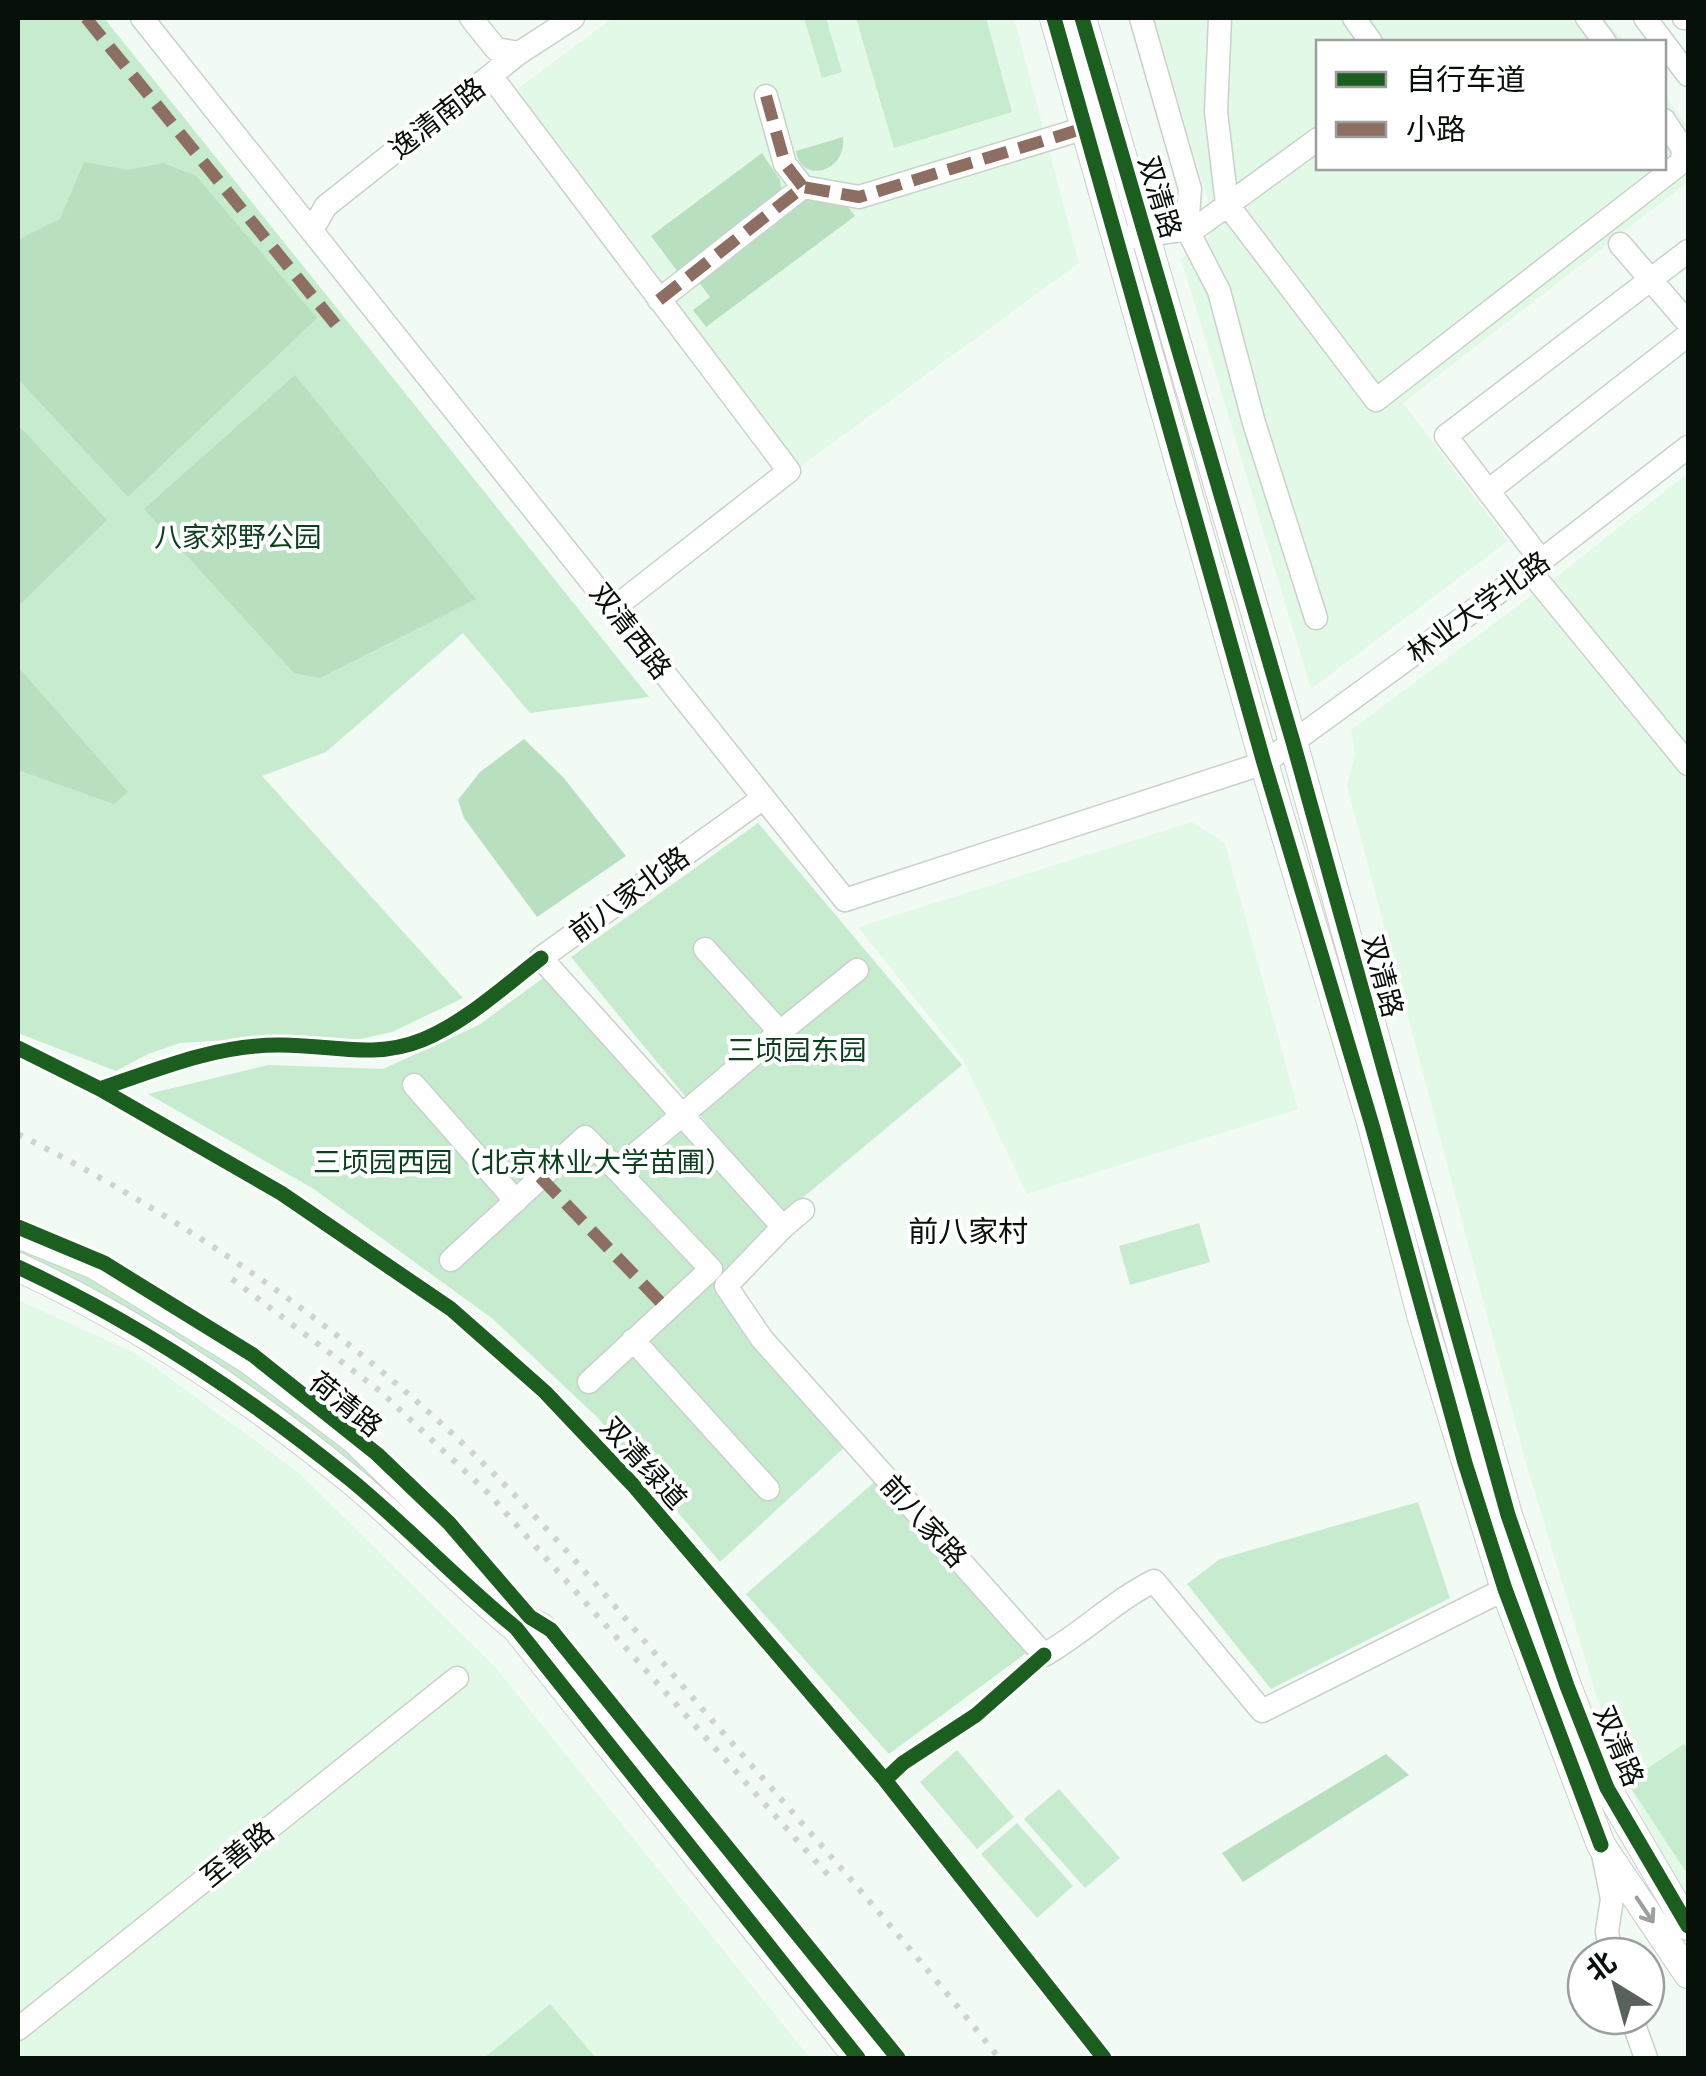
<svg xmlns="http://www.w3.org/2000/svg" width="1706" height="2076" viewBox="0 0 1706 2076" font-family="Barlow,'Noto Sans SC',sans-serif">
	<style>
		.built { fill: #e3f9e7 }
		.green { fill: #c7ebce }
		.forest { fill: #b8dfc0 }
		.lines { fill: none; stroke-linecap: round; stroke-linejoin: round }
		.minor-casing { stroke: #c9d1ca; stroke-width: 25 }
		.major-casing { stroke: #c9d1ca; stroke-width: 30 }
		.minor { stroke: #fdfefd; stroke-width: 22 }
		.major { stroke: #fdfefd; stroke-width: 28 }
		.rail { stroke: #d1d3d1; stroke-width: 6; stroke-dasharray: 5 10; stroke-linecap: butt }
		.quiet { stroke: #8d6e63; stroke-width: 12; stroke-dasharray: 25 12; stroke-linecap: butt }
		.cycleway-casing { stroke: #fff; stroke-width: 21 }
		.cycleway { stroke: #1b5e20; stroke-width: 15 }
		.oneway { stroke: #9b9f9b }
		.labels { text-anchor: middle; stroke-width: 8; stroke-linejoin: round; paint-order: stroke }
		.street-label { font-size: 28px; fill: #071009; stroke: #fff }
		.park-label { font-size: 28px; fill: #0e3f1e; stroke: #fff }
		.neighbourhood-label { font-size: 30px; fill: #071009; stroke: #fff }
	</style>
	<rect width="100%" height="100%" fill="#f2faf4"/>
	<!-- built -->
	<path class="built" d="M613 18H1014L1079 263 797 469 508 96Z
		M1154 18H1605L1624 42H1318V168H1664V94L1688 127V182L1403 403 1508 541 1311 689 1181 259 1209 237 1212 215Z
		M1688 473V1896L1650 1837 1596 1695 1526 1463 1347 786 1355 753 1351 730 1560 574Z
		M1192 822 1225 843 1298 1109 1027 1194 962 1058 858 927Z
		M18 1300 135 1353 298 1472 497 1669 810 2058H18Z"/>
	<!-- green -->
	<path class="green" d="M18 18H104L649 697 530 713 463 633 326 752 262 776 463 998 392 1032 355 1040 274 1037 180 1043 148 1054 116 1071 18 1033Z
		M804 18H826L842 72 822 78Z
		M856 18H986L1012 112 894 148Z
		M758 823 962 1065 782 1215 571 957Z
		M546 976 775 1229 714 1291 848 1444 720 1562 598 1418 493 1319 314 1189 148 1094 268 1065 383 1069 479 1025Z
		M1199 1223 1210 1262 1130 1285 1119 1246Z
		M18 1246 81 1270 241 1365 361 1456 459 1561 325 1454 18 1264Z
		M879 1478 1029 1651 889 1754 746 1594Z
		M1418 1502 1450 1598 1271 1689 1187 1584 1220 1559Z
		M1684 1744 1688 1749V1875L1627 1782Z
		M957 1750 1014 1817 977 1849 920 1782Z
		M1059 1789 1120 1858 1085 1888 1024 1819Z
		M1017 1823 1073 1886 1037 1918 981 1854Z
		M550 2004 596 2058H484Z"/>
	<!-- forest -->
	<path class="forest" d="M843 137C847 172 801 185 796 151Z
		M762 153 780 180 782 192 681 276 651 236Z
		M84 162 128 170 163 163 196 176 317 318 128 497 18 379V240L60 219Z
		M805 201 844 202 855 216 706 327 693 310 710 297 698 281Z
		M295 375 476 599 320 678 294 673 144 509Z
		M18 425 107 520 18 606Z
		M18 667 128 792 114 804 18 770Z
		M524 739 563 777 626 856 537 917 464 818 458 800 480 772Z
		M1386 1754 1409 1775 1243 1882 1222 1853Z"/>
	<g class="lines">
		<!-- minor casing -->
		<g class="minor-casing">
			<path id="minor" d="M142 18 845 900 1264 763 1529 570 1688 447
				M471 18 496 49 519 53
				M1141 18 1190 189 1187 229 1219 291 1254 423 1316 618
				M1220 18 1216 112 1227 204 1376 400 1682 162 1683 149 1664 120
				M1354 18 1371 42
				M1587 18 1605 42
				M1645 18 1688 75
				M1684 18H1685
				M491 76 789 471 614 608
				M766 96 785 164 803 187
				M312 230 326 206 519 53 573 18
				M1131 237 1196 228 1318 139
				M1620 244 1688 323
				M659 300 803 187 859 197 1085 128
				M1488 491 1688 335
				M1541 560 1446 436 1688 251
				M1529 570 1688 764
				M762 799 541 958 783 1227 726 1286 762 1339 1044 1655C1083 1633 1114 1601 1154 1581L1262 1711 1505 1589
				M780 1032 857 970
				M414 1085 516 1201
				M783 1227 803 1210
				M451 1260 585 1137 617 1170
				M633 1340 768 1489
				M589 1382 711 1269 617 1170 780 1032 705 949
				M1603 1854 1612 1899 1607 1931 1611 1956
				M1631 2016 1646 2058
				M18 2029 457 1678"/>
		</g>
		<!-- major casing -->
		<g class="major-casing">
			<path id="major" d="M1054 18 1264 763 1372 1125 1421 1315 1505 1589 1601 1845 1688 1974
				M1082 18 1293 742 1508 1515 1567 1686 1607 1788 1688 1926
				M18 1234 95 1265 248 1359 354 1439 452 1535 526 1620 541 1627 888 2058
				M18 1267C138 1323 248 1396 351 1480 408 1527 458 1581 516 1628L858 2058"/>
		</g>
		<!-- minor -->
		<use href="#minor" class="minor"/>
		<!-- major -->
		<use href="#major" class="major"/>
		<!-- rail -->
		<path class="rail" d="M18 1134C194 1223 362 1340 501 1481 575 1556 642 1639 711 1719 809 1831 907 1942 999 2058
			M232 1279 380 1391 488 1493 828 1875"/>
		<!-- quiet -->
		<path class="quiet" d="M86 18 336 325
			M766 96 785 164 803 187
			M659 300 803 187 859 197 1085 128
			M540 1177 667 1309"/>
		<!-- cycleway casing -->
		<g class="cycleway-casing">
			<path id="cycleway" d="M1054 18 1264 763 1372 1125 1465 1463 1505 1589 1601 1845
				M1082 18 1293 742 1508 1515 1567 1686 1607 1788 1688 1926
				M18 1048 100 1089 281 1193 451 1309 545 1392 633 1485 885 1780 1104 2058
				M100 1089C158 1069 216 1045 278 1045 327 1044 373 1060 422 1040 466 1022 503 987 541 958
				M18 1227 104 1263 253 1355 377 1454 449 1523 530 1617 551 1630 898 2058
				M18 1267C138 1323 248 1396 351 1480 408 1527 458 1581 516 1628L858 2058
				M885 1780 903 1763 976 1715 1044 1655"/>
		</g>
		<!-- cycleway -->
		<use href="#cycleway" class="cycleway"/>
	</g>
	<!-- one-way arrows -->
	<defs><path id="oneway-shaft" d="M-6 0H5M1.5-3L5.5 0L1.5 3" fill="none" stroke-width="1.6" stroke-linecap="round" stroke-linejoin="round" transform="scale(2.5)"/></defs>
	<use class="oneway" href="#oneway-shaft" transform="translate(1645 1910) rotate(56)"/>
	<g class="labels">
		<!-- street labels -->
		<g class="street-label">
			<text transform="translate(437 118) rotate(-38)" y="10">逸清南路</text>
			<text transform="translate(1160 197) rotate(73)" y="10">双清路</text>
			<text transform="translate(1478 607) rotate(-36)" y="10">林业大学北路</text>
			<text transform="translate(631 631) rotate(52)" y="10">双清西路</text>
			<text transform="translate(629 894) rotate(-36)" y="10">前八家北路</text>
			<text transform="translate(1383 976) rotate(75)" y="10">双清路</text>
			<text transform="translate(346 1404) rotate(39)" y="10">荷清路</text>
			<text transform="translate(644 1463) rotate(48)" y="10">双清绿道</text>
			<text transform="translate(924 1521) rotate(48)" y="10">前八家路</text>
			<text transform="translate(1619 1746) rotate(67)" y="10">双清路</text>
			<text transform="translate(237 1854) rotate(-39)" y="10">至善路</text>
		</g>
		<!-- park labels -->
		<g class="park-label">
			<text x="238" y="547">八家郊野公园</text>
			<text x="797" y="1060">三顷园东园</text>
			<text x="523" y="1172">三顷园西园（北京林业大学苗圃）</text>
		</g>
		<!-- neighbourhood labels -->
		<g class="neighbourhood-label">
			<text x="968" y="1242">前八家村</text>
		</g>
	</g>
	<!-- border -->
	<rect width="1706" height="2076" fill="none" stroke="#071009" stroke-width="40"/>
	<!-- legend -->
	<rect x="1316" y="40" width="350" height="130" fill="#ffffff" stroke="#9c9f9d" stroke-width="2.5"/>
	<rect x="1336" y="72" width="50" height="15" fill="#1b5e20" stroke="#9c9f9d" stroke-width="2.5"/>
	<text x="1406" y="90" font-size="30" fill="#071009">自行车道</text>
	<rect x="1336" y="122" width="50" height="15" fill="#8d6e63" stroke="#9c9f9d" stroke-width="2.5"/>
	<text x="1406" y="140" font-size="30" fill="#071009">小路</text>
	<!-- north arrow -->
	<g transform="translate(1616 1986) rotate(323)"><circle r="48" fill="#ffffff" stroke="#9c9f9d" stroke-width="2.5"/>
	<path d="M0-8L18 38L0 25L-18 38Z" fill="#59625b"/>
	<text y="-15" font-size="28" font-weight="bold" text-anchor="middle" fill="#071009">北</text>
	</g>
</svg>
